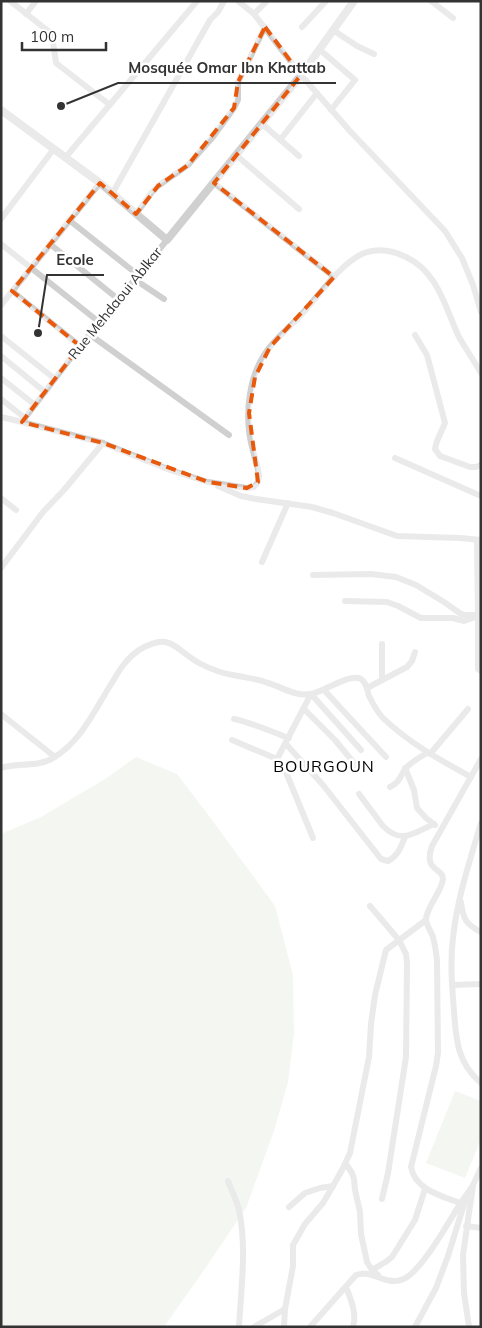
<svg xmlns="http://www.w3.org/2000/svg" width="482" height="1328" viewBox="0 0 482 1328" font-family="Mulish,sans-serif">
<style>
.green{fill:#e6ecdf}
.lines{fill:none;stroke-linecap:round;stroke-linejoin:round}
.minor{stroke:#d0d0d0;stroke-width:6}
.tertiary{stroke:#d0d0d0;stroke-width:8}
.marked{fill:none;stroke:#e8590c;stroke-width:4;stroke-dasharray:10 6;stroke-linejoin:round}
.labels{text-anchor:middle;dominant-baseline:central;stroke-width:5;stroke-linejoin:round;paint-order:stroke}
.street-label{font-size:14px;fill:#333;stroke:#fff}
.quarter-label{font-size:16px;letter-spacing:1px;fill:#000;stroke:#fff}
.leader{fill:none;stroke:#333;stroke-width:2}
.callout-dot{fill:#333;stroke:#fff;stroke-width:2}
.callout-label{font-size:15px;text-anchor:middle;font-weight:bold;fill:#333;stroke:#fff;stroke-width:5;stroke-linejoin:round;paint-order:stroke}
</style>
<rect width="100%" height="100%" fill="#fff"/>
<!-- green -->
<g class="green">
<polygon points="136,757 177,774 209,816 275,906 293,975 294,1033 288,1082 274,1131 246,1208 202,1273 164,1327 1,1327 1,835 3,833 41,817 105,779"/>
<polygon points="455,1091 481,1101 481,1139 465,1178 426,1163"/>
</g>
<g class="lines">
<!-- minor -->
<g class="minor">
<polyline points="10,1 52,34 56,63 110,105"/>
<polyline points="238,1 254,14 301,75 349,130 445,231 462,258 473,285 481,312"/>
<polyline points="431,1 453,18"/>
<polyline points="26,14 36,1"/>
<polyline points="254,14 267,1"/>
<polyline points="302,27 326,1"/>
<polyline points="333,30 357,46 374,54"/>
<polyline points="319,49 355,80 331,110"/>
<polyline points="261,123 299,156"/>
<polyline points="280,140 317,93"/>
<polyline points="236,155 299,209"/>
<polyline points="65,158 197,1"/>
<polyline points="214,183 334,277"/>
<polyline points="112,194 210,20 218,12 224,1"/>
<polyline points="136,214 152,192 158,186 188,165 213,137 234,108 238,100 238,82 265,27"/>
<polyline points="1,219 53,150"/>
<polyline points="69,220 138,275"/>
<polyline points="1,244 99,322"/>
<polyline points="50,244 118,299"/>
<polyline points="134,279 164,299"/>
<polyline points="12,291 80,346"/>
<polyline points="1,305 100,183"/>
<polyline points="89,334 229,435"/>
<polyline points="415,335 427,355 445,423 437,441 435,449 440,456 470,467 476,467 481,465"/>
<polyline points="1,336 55,379"/>
<polyline points="1,356 45,392"/>
<polyline points="1,378 35,405"/>
<polyline points="1,399 25,418"/>
<polyline points="1,417 22,422 80,346 167,240"/>
<path d="M22,422L103,443L170,470L208,482L247,488L254,487L258,482L259,476C258,467 255,459 253,451C248,433 247,412 250,394C252,381 257,366 264,355C273,340 289,328 300,316C318,297 339,265 362,254C376,248 392,250 406,257C438,272 445,307 459,337C466,349 474,361 481,373"/>
<polyline points="395,458 481,496"/>
<polyline points="218,486 241,496 256,499 312,507 333,513 397,536 460,538 481,540"/>
<polyline points="1,498 16,510"/>
<polyline points="477,540 478,612 478,669 481,671"/>
<polyline points="262,562 288,503"/>
<polyline points="1,568 43,512 64,490 103,443"/>
<polyline points="313,575 371,574 396,577 416,585 444,602 461,614 465,615 478,615"/>
<polyline points="345,601 387,602 398,606 421,618 453,618 464,621 475,617"/>
<polyline points="382,680 382,644"/>
<polyline points="367,688 407,667 412,661 415,652"/>
<polyline points="324,690 386,757"/>
<polyline points="304,709 335,740 359,769"/>
<polyline points="1,714 55,757"/>
<path d="M234,719C253,723 270,731 289,738"/>
<polyline points="232,740 277,759 283,765 313,838"/>
<path d="M286,744L323,785L381,859L388,861C398,856 401,847 405,837"/>
<polyline points="430,754 468,709"/>
<polyline points="277,759 311,694 361,750"/>
<path d="M1,768C18,762 37,768 53,758C82,741 95,709 113,681C120,669 127,658 139,650C171,631 174,649 199,663C212,670 224,674 238,676C248,678 258,679 268,683C282,687 296,697 311,694C324,692 349,673 361,679C367,683 367,690 369,696C373,704 377,712 383,718C409,743 440,760 471,777"/>
<polyline points="405,768 414,790 417,808 426,818 435,825"/>
<path d="M390,787C401,782 400,775 406,768C411,762 420,757 427,753"/>
<path d="M359,794L383,826C402,845 413,833 434,824"/>
<path d="M481,823C470,860 457,899 453,938C450,962 452,986 454,1011C456,1040 457,1062 481,1083"/>
<path d="M461,902C463,918 465,924 481,932"/>
<polyline points="370,906 399,940 406,954 407,963 406,1057 388,1173 382,1199"/>
<polyline points="452,985 481,984"/>
<polyline points="346,1164 352,1173 354,1179 355,1190 360,1212 361,1234 367,1262 372,1270 378,1275"/>
<path d="M228,1181C231,1190 237,1200 239,1210C247,1248 241,1289 239,1327"/>
<path d="M460,1203C442,1196 415,1190 411,1167L436,1066L438,1053L437,960C436,952 435,944 433,937C431,931 426,925 426,919C427,906 442,891 443,879C443,867 423,872 432,846L481,759"/>
<polyline points="289,1207 305,1193 320,1188 333,1186"/>
<polyline points="466,1226 481,1228"/>
<polyline points="372,1270 387,1261 392,1257 415,1220 425,1189"/>
<path d="M346,1287C351,1300 357,1313 353,1327"/>
<polyline points="254,1327 285,1309"/>
<polyline points="284,1327 285,1309 293,1266 293,1245 305,1224 323,1203 333,1186 342,1170 350,1153 369,1057 371,1024 375,995 386,950 426,920"/>
<path d="M310,1327L356,1275C373,1269 383,1285 401,1280C420,1275 449,1221 460,1204C464,1198 469,1192 473,1185"/>
<polyline points="415,1327 436,1288 448,1256 466,1198"/>
<polyline points="469,1327 464,1293 463,1255 473,1185 481,1168"/>
</g>
<!-- tertiary -->
<polyline class="tertiary" points="1,110 100,183 167,240 301,75 354,1"/>
</g>
<!-- marked area -->
<path d="M0 0H482V1328H0ZM265,27L301,75L214,183L334,277L270,347L255,377L249,413L258,482L247,488L208,482L103,443L22,422L80,346L12,291L100,183L136,214L158,186L188,165L234,108L238,82Z" fill="#fff" fill-opacity=".55" fill-rule="evenodd"/>
<path class="marked" d="M265,27L301,75L214,183L334,277L270,347L255,377L249,413L258,482L247,488L208,482L103,443L22,422L80,346L12,291L100,183L136,214L158,186L188,165L234,108L238,82Z"/>
<g class="labels">
<!-- street labels -->
<g class="street-label">
<text transform="translate(115 303) rotate(-51)">Rue Mehdaoui Ablkar</text>
</g>
<!-- quarter labels -->
<g class="quarter-label">
<text x="324" y="766">BOURGOUN</text>
</g>
</g>
<!-- callouts -->
<path class="leader" d="M61 106L118 83H336M38 333L47 275H104"/>
<g class="callout-dot">
<circle cx="61" cy="106" r="5"/>
<circle cx="38" cy="333" r="5"/>
</g>
<g class="callout-label">
<text x="227" y="73">Mosquée Omar Ibn Khattab</text>
<text x="75" y="265">Ecole</text>
</g>
<!-- border -->
<rect width="482" height="1328" fill="none" stroke="#333333" stroke-width="5"/>
<!-- scale -->
<path d="M22 42v8h84v-8" fill="none" stroke="#333333" stroke-width="2.5"/>
<text x="30" y="42" font-size="15" fill="#333333" stroke="#ffffff" stroke-width="4" paint-order="stroke">100 m</text>
</svg>
